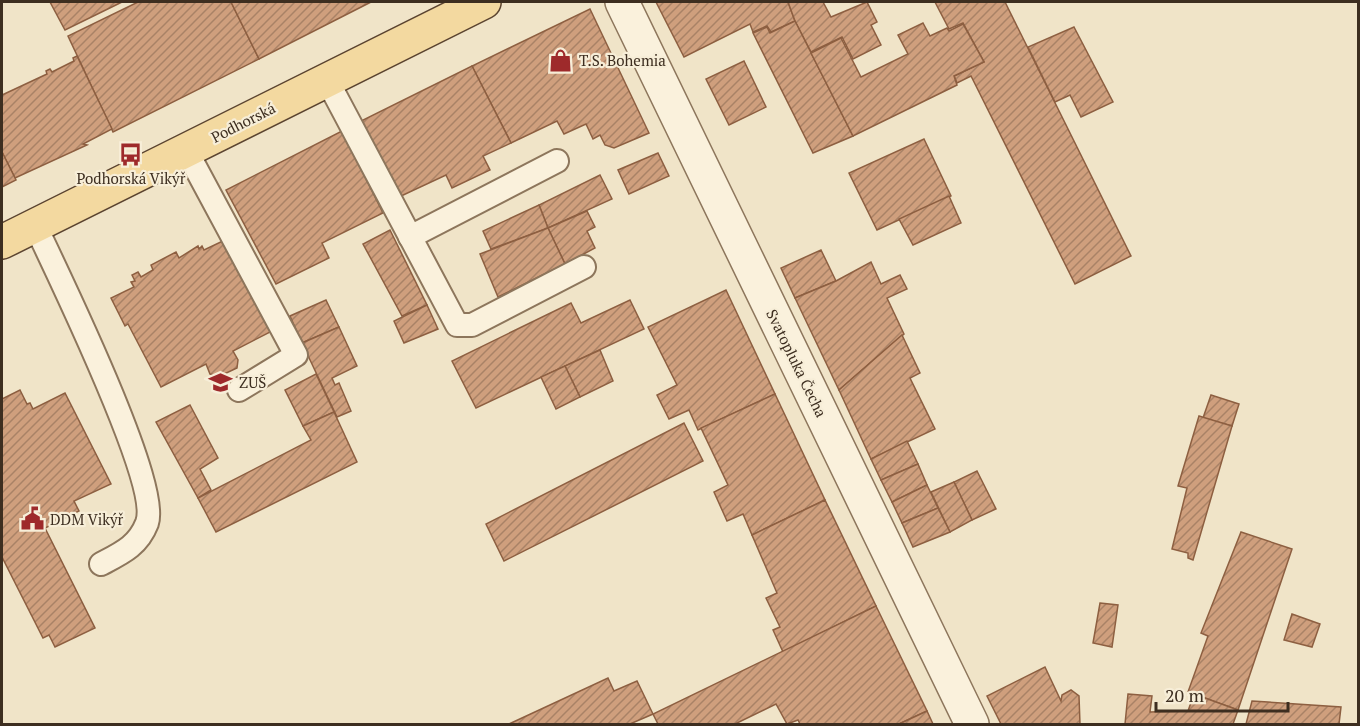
<svg xmlns="http://www.w3.org/2000/svg" width="1360" height="726" viewBox="0 0 1360 726" font-family="'PT Serif',serif">
<style>
.building{fill:url(#building-hatch);stroke:#8d5f41;stroke-width:1.5}
.lines{fill:none;stroke-linecap:round;stroke-linejoin:round}
.service-casing{stroke:#8d765c;stroke-width:26}
.minor-casing{stroke:#8d765c;stroke-width:36}
.primary-casing{stroke:#5b4430;stroke-width:36}
.service{stroke:#faf1dc;stroke-width:22}
.minor{stroke:#faf1dc;stroke-width:33}
.primary{stroke:#f3d9a0;stroke-width:33}
.labels{text-anchor:middle;dominant-baseline:central;stroke-width:4.5;stroke-linejoin:round;paint-order:stroke}
.poi-label{font-size:15px;fill:#3d2e20;stroke:#f7eed8;text-anchor:start}
.street-label{font-size:15px;fill:#3d2e20;stroke:#f7eed8}
</style>
<defs>
<pattern id="building-hatch" width="6" height="6" patternUnits="userSpaceOnUse" patternTransform="scale(1.5)"><rect width="6" height="6" fill="#cf9f7d"/><path d="M-1 1l2-2M0 6l6-6M5 7l2-2" fill="none" stroke="#a98266"/></pattern>
</defs>
<rect width="100%" height="100%" fill="#f0e4c8"/>
<!-- building -->
<g class="building">
<polygon points="50,2 122,2 65,30"/>
<polygon points="138,2 231,2 259,59 113,132 68,36"/>
<polygon points="231,2 371,2 259,59"/>
<polygon points="656,2 788,2 795,21 771,32 767,26 753,32 750,24 684,57"/>
<polygon points="788,2 823,2 831,17 867,2 877,22 871,25 881,45 853,59 842,37 811,52 795,21"/>
<polygon points="935,2 1005,2 1131,256 1075,284 971,76 957,83 955,78 954,76 984,62 963,23 949,29"/>
<polygon points="590,9 649,133 614,148 605,145 600,135 593,139 586,124 564,134 557,121 511,143 472,66"/>
<polygon points="795,21 853,136 813,153 753,33 767,27 770,33"/>
<polygon points="923,23 930,36 947,28 949,31 963,24 984,62 954,76 957,85 853,136 811,53 841,38 861,77 908,54 898,35"/>
<polygon points="1074,27 1113,102 1081,117 1070,95 1055,102 1028,47"/>
<polygon points="77,56 112,129 83,144 87,145 15,178 2,152 2,95 47,74 46,71 50,69 52,72 74,61 73,58"/>
<polygon points="744,61 766,107 729,125 706,79"/>
<polygon points="472,66 511,143 483,156 490,170 452,188 446,175 399,197 361,121"/>
<polygon points="342,131 383,213 322,243 329,258 276,284 226,190"/>
<polygon points="924,139 951,196 877,230 849,173"/>
<polygon points="2,152 16,180 2,187"/>
<polygon points="658,153 669,176 629,194 618,170"/>
<polygon points="600,175 612,199 548,228 539,205"/>
<polygon points="949,196 961,223 913,245 899,219"/>
<polygon points="539,205 548,228 491,249 483,231"/>
<polygon points="587,211 595,227 587,231 595,248 565,264 548,228"/>
<polygon points="548,228 565,264 498,297 480,254"/>
<polygon points="390,230 427,305 402,316 363,244"/>
<polygon points="227,239 276,329 233,351 238,360 237,368 220,376 210,374 206,364 161,387 128,324 125,326 111,298 134,287 131,282 135,281 132,275 138,272 141,277 153,270 151,265 176,252 179,258 198,246 199,249 202,246 204,250"/>
<polygon points="821,250 836,281 795,298 781,268"/>
<polygon points="871,262 881,284 900,275 907,289 887,298 904,334 839,390 795,298 836,281"/>
<polygon points="726,290 775,394 698,430 689,410 669,419 657,395 677,385 648,327"/>
<polygon points="326,300 339,327 302,343 290,316"/>
<polygon points="630,300 644,329 476,408 452,361 571,303 581,323"/>
<polygon points="427,305 438,329 404,343 394,321"/>
<polygon points="339,327 357,366 332,378 335,385 339,383 351,411 337,417 302,343"/>
<polygon points="902,335 920,373 910,378 935,429 871,459 839,390"/>
<polygon points="600,350 613,381 580,397 565,366"/>
<polygon points="565,366 580,397 556,409 541,377"/>
<polygon points="316,374 334,412 303,426 285,390"/>
<polygon points="20,390 27,404 30,403 33,409 65,393 111,484 74,501 79,511 45,528 95,628 55,647 49,635 43,638 2,557 2,399"/>
<polygon points="775,394 825,500 752,535 743,514 727,521 714,492 728,485 701,428"/>
<polygon points="1211,395 1239,404 1232,426 1203,418"/>
<polygon points="190,405 218,458 200,469 211,490 198,498 156,422"/>
<polygon points="334,412 357,462 216,532 198,498 311,440 303,426"/>
<polygon points="1199,416 1232,426 1193,560 1188,558 1188,553 1172,549 1187,488 1178,486"/>
<polygon points="684,423 703,461 504,561 486,524"/>
<polygon points="907,441 918,464 881,480 871,459"/>
<polygon points="918,464 927,485 892,502 881,480"/>
<polygon points="977,471 996,509 972,520 954,482"/>
<polygon points="954,482 972,520 950,532 931,492"/>
<polygon points="927,485 938,508 902,523 892,502"/>
<polygon points="825,500 876,606 783,652 773,630 780,627 766,598 777,593 752,535"/>
<polygon points="938,508 950,532 913,547 902,523"/>
<polygon points="1241,532 1292,549 1238,710 1188,692 1208,636 1201,633"/>
<polygon points="1100,603 1118,605 1112,647 1093,643"/>
<polygon points="876,606 927,711 899,724 800,724 798,720 787,724 776,704 735,724 658,724 653,714"/>
<polygon points="1292,614 1320,624 1312,647 1284,640"/>
<polygon points="1045,667 1061,701 1062,695 1071,690 1079,696 1080,724 1001,724 987,696"/>
<polygon points="608,678 614,691 637,681 653,714 630,724 509,724"/>
<polygon points="1128,694 1152,696 1150,712 1188,711 1194,694 1238,710 1233,724 1125,724"/>
<polygon points="1252,701 1341,707 1339,724 1246,724"/>
<polygon points="927,711 933,724 899,724"/>
</g>
<g class="lines">
<defs>
<g id="service">
<polyline points="327,80 457,325 472,325 584,267"/>
<polyline points="186,150 296,355 239,390"/>
<path d="M35,225C57,272 161,484 147,523C138,546 122,553 101,564"/>
<polyline points="410,237 557,161"/>
</g>
<polyline id="minor" points="622,2 972,724"/>
<polyline id="primary" points="2,242 484,2"/>
</defs>
<!-- service casing -->
<use href="#service" class="service-casing"/>
<!-- minor casing -->
<use href="#minor" class="minor-casing"/>
<!-- primary casing -->
<use href="#primary" class="primary-casing"/>
<!-- service -->
<use href="#service" class="service"/>
<!-- minor -->
<use href="#minor" class="minor"/>
<!-- primary -->
<use href="#primary" class="primary"/>
</g>
<!-- icons -->
<defs>
<symbol id="shop-bare" viewBox="-9 -9 18 18"><path d="M-5-2.5h2.3a2.7 3.5 0 0 1 5.4 0H5L5.5 6h-11ZM-1.5-2.5h3a1.5 2.3 0 0 0-3 0Z" fill="#9e2a2b" stroke="#f7eed8" stroke-width="2.5" paint-order="stroke"/></symbol>
<symbol id="bus-bare" viewBox="-9 -9 18 18"><path d="M-5-6H5V4H4V6H2V4H-2V6H-4V4H-5ZM-3.5-4V0h7V-4ZM-3.5 1.2v1.5H-2V1.2ZM2 1.2v1.5H3.5V1.2Z" fill="#9e2a2b" stroke="#f7eed8" stroke-width="2.5" paint-order="stroke"/></symbol>
<symbol id="school-bare" viewBox="-9 -9 18 18"><path d="M0-5L7-2L0 1L-7-2ZM-4 1L0 2.5L4 1V4Q0 6-4 4Z" fill="#9e2a2b" stroke="#f7eed8" stroke-width="2.5" paint-order="stroke"/></symbol>
<symbol id="civic-bare" viewBox="-9 -9 18 18"><path d="M-.6-6.5H3V-4.5H.6V-3L4-1V1h2V6H-6V1h2V-1L-.6-3ZM-1.2 2.5V6h2.4V2.5Z" fill="#9e2a2b" stroke="#f7eed8" stroke-width="2.5" paint-order="stroke"/></symbol>
</defs>
<g fill-rule="evenodd">
<use href="#shop-bare" x="544" y="44" width="33" height="33"/>
<use href="#bus-bare" x="114" y="138" width="33" height="33"/>
<use href="#school-bare" x="204" y="366" width="33" height="33"/>
<use href="#civic-bare" x="16" y="502" width="33" height="33"/>
</g>
<g class="labels">
<!-- poi labels -->
<g class="poi-label">
<text x="579" y="60">T.S. Bohemia</text>
<text x="131" y="178" text-anchor="middle">Podhorská Vikýř</text>
<text x="239" y="382">ZUŠ</text>
<text x="50" y="519">DDM Vikýř</text>
</g>
<!-- street labels -->
<g class="street-label">
<text transform="translate(243 122) rotate(-27)">Podhorská</text>
<text transform="translate(797 363) rotate(64)">Svatopluka Čecha</text>
</g>
</g>
<!-- border -->
<rect width="1360" height="726" fill="none" stroke="#3d2e20" stroke-width="6"/>
<!-- scale -->
<path d="M1156 702v9h132v-9" fill="none" stroke="#3d2e20" stroke-width="3"/>
<text x="1165" y="702" font-size="18" fill="#3d2e20" stroke="#f7eed8" stroke-width="4.5" paint-order="stroke">20 m</text>
</svg>
